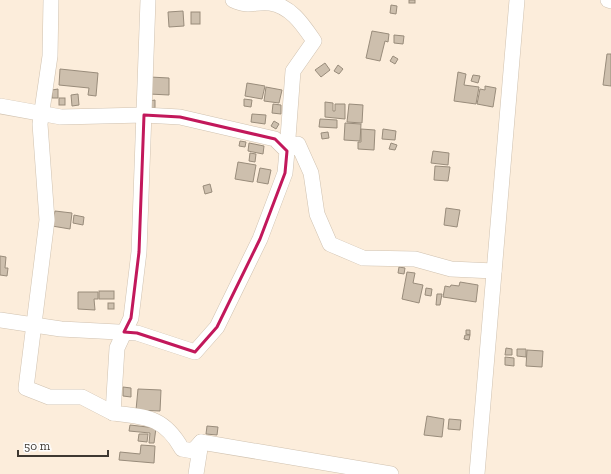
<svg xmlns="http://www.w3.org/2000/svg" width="611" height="474" viewBox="0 0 611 474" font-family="'Zilla Slab',serif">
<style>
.building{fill:#cdbfad;stroke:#998c7b}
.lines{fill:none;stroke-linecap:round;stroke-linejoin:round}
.minor-casing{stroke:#d0c2b0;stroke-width:16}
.minor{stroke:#fff;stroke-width:15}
.marked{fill:none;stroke:#c2185b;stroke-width:3;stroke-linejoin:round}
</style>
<rect width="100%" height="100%" fill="#fceddb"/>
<!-- building -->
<g class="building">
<rect x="409" y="0" width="6" height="3"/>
<polygon points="391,5 397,6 396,14 390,13"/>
<polygon points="183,11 184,26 169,27 168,12"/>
<rect x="191" y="12" width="9" height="12"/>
<polygon points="372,31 389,34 388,42 385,41 380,61 366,58"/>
<polygon points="394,35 404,36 403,44 394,43"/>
<polygon points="607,54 611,54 611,86 603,85"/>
<polygon points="393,56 398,59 395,64 390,61"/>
<polygon points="325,63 330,70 321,77 315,70"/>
<polygon points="338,65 343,69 339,74 334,71"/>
<polygon points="60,69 98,73 96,96 88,95 89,88 59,85"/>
<polygon points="458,72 466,74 464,85 479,87 476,104 454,101"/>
<polygon points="473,75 480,76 478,83 471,81"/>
<polygon points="150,77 169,78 169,95 149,94"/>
<polygon points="247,83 265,86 262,99 245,96"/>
<polygon points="485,86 496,88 493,107 477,104 480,89 485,90"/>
<polygon points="266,87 282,90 279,103 264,101"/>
<polygon points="58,89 58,98 52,98 52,90"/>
<polygon points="78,94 79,105 72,106 71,95"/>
<rect x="59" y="98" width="6" height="7"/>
<polygon points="244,99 252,100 251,107 244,106"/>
<polygon points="155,100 155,108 149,108 149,101"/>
<polygon points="325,102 333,103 333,111 335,111 335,104 345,104 345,119 325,117"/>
<polygon points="273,104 281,105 281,114 272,113"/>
<polygon points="349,104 363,105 362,123 347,122"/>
<polygon points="252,114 266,115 265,124 251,122"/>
<polygon points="320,119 337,120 337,128 319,127"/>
<polygon points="274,121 279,124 276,129 271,126"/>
<polygon points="345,123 361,124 360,141 344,140"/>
<polygon points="361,129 375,130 374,150 358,149 358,142 361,142"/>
<polygon points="383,129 396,131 395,140 382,139"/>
<polygon points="328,132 329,138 322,139 321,133"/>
<polygon points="240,141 246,142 245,147 239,146"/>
<polygon points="249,143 264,146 263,154 248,151"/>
<polygon points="391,143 397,145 395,150 389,149"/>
<polygon points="433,151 449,153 448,165 431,163"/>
<polygon points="250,153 256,154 255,162 249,161"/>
<polygon points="238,162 256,165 253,182 235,179"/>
<polygon points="435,166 450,167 448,181 434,180"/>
<polygon points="260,168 271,170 268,184 257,182"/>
<polygon points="210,184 212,192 205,194 203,186"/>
<polygon points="446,208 460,210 457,227 444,225"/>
<polygon points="55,211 72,213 70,229 52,226"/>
<polygon points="74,215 84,217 83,225 73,223"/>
<polygon points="0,256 6,257 5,268 8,268 7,276 0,275"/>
<polygon points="399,267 405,268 404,274 398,273"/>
<polygon points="407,272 415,273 413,283 423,285 419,303 402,299"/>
<polygon points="460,282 478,285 476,302 443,297 445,286 450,287 451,285 459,286"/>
<polygon points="426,288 432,289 431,296 425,295"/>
<rect x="99" y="291" width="15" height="8"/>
<polygon points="78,292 98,292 98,299 94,299 95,310 78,309"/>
<polygon points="437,294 442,294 440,305 436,305"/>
<rect x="108" y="303" width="6" height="6"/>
<polygon points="466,330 470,330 470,335 466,334"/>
<polygon points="465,335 470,335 469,340 464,339"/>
<polygon points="506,348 512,349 512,355 505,355"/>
<polygon points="517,349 526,349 526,357 517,356"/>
<polygon points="527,350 543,351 542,367 526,366"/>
<polygon points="505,357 514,358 514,366 505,365"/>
<polygon points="123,387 131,388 131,397 123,396"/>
<polygon points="138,389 161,390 160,411 136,410"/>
<polygon points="427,416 444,419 442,437 424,435"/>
<polygon points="449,419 461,420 460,430 448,429"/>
<polygon points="130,425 156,428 154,443 149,443 150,433 129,431"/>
<polygon points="207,426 218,427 217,435 206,434"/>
<polygon points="139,434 148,434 147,442 138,441"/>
<polygon points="141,445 155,446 154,463 119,460 120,452 140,454"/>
</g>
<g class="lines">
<defs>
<g id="minor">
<polyline points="51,0 50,56 40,124 47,220 26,388 49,397 82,397 113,413"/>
<path d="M148,0L139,252L131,318L117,348L113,413C147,417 164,417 182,449L193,451L201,442"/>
<path d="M233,0C250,8 254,1 270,3C291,6 303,25 314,41L293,71L287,151L298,144L311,173L317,214L330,244L363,258L415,259L451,269L494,271"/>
<polyline points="608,0 611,1"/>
<polyline points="0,106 61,117 144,115 180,117 275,139 287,151 285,173 260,239 217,327 195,352 137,333 61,329 0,320"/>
<polyline points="196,474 201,442 391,474"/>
<polyline points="477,474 517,0"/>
</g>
</defs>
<!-- minor casing -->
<use href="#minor" class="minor-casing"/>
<!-- minor -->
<use href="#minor" class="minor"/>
</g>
<!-- marked area -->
<path class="marked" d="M144,115L180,117L275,139L287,151L285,173L260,239L217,327L195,352L137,333L124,332L131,318L139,252Z"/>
<!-- scale -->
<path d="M18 450v6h90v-6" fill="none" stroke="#3e3831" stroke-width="2"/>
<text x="24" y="450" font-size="12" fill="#3e3831" stroke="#fdfdfd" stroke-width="3" paint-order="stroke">50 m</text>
</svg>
